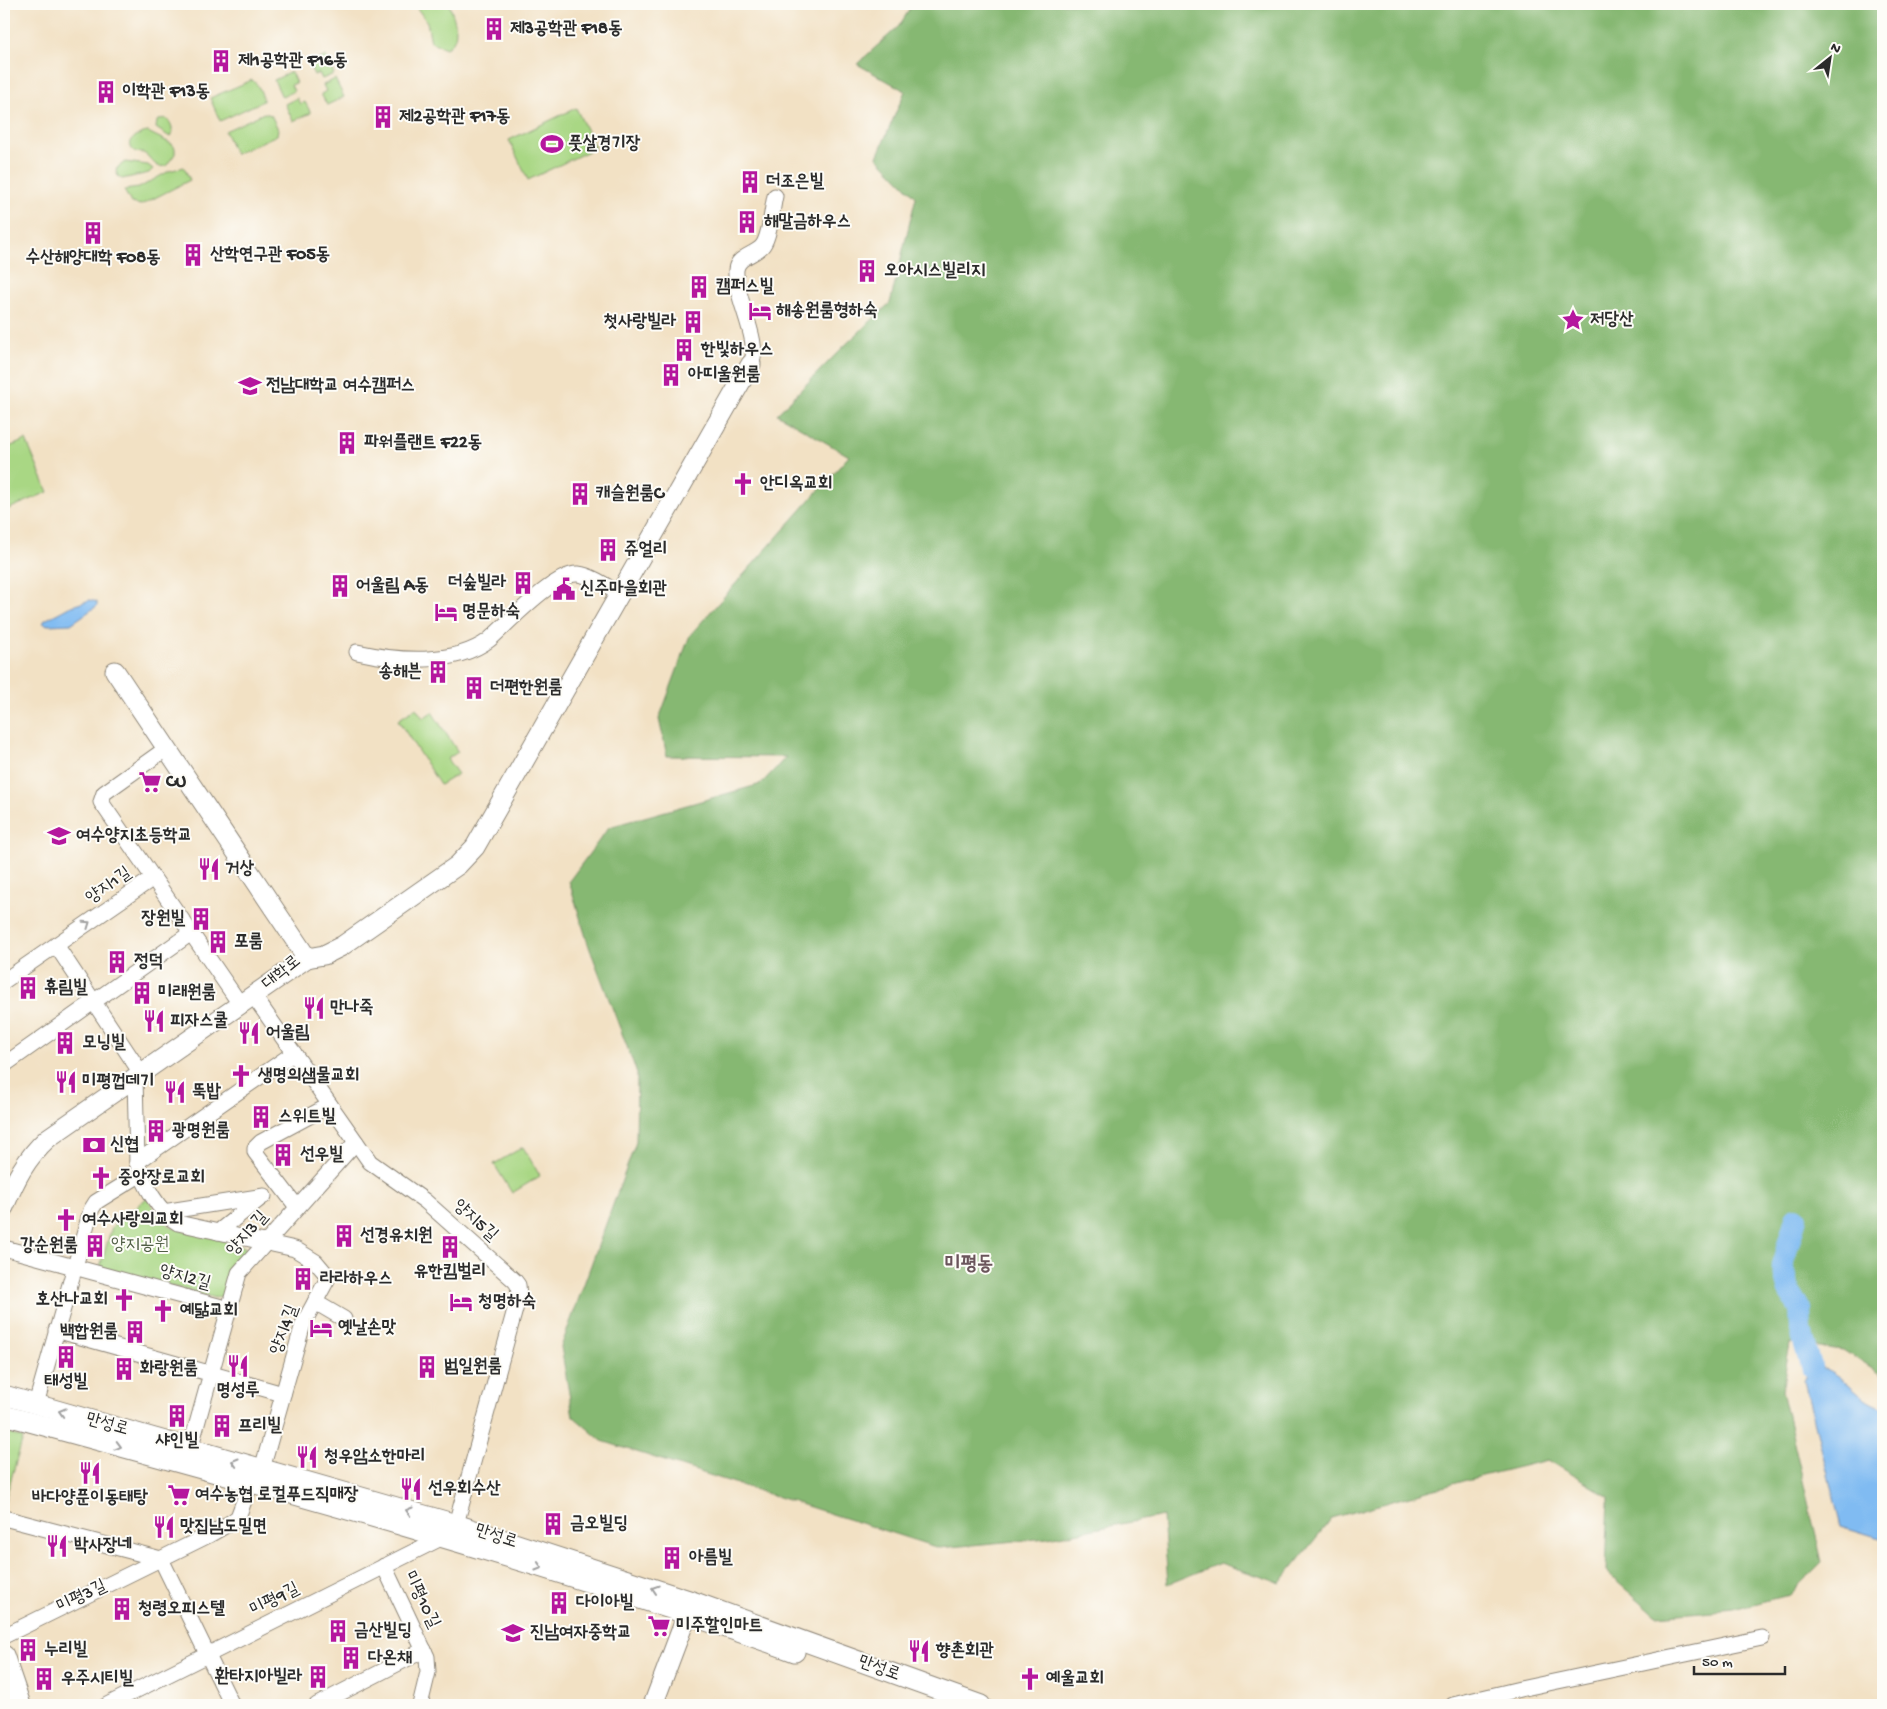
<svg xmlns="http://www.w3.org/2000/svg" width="1887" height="1709" viewBox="0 0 1887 1709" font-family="'Gochi Hand','Poor Story',sans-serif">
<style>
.green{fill:#a9d784;stroke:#6a8158}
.forest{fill:#86b872;stroke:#58724e}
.water{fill:#80bbf2;stroke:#56738e}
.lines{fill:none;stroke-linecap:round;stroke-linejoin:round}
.river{stroke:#80bbf2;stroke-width:22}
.minor-casing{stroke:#8e8678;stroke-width:17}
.tertiary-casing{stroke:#8e8678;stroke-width:21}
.minor{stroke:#fff;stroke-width:15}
.tertiary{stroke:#fff;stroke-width:19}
.oneway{stroke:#a0a0a0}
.labels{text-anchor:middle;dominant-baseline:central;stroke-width:4;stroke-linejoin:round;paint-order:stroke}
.poi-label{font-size:18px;font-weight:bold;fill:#2b2b2b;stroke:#fdfcf7;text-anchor:start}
.street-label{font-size:18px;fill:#2b2b2b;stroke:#fdfcf7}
.park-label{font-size:18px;fill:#515f46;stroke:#fdfcf7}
.quarter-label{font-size:20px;font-weight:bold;fill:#6b555c;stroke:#fdfcf7}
</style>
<rect width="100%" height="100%" fill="#fdfcf7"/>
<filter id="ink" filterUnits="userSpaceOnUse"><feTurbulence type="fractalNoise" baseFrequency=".02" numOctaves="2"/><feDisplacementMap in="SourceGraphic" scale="10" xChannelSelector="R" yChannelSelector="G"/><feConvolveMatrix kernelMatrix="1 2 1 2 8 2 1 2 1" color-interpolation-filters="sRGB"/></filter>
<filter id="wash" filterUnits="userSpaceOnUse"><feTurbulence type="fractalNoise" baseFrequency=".0096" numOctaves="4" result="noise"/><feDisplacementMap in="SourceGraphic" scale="20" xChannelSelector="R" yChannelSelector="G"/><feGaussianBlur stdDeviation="1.12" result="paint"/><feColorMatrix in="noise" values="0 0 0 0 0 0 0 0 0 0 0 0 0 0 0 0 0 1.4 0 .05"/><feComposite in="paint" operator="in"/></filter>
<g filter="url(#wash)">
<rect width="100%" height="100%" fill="#f2e1c4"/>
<!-- green -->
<g class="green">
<path d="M414,4H449C454,18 463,39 446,48L431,42L427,22Z"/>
<polygon points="326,56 334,74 322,79 319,73 314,75 309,64"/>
<polygon points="291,72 296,83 291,85 294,91 282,97 274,80"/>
<polygon points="335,79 344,97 327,105 321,94 326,91 323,85"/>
<path d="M252,80C258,83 263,95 263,101L220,121L210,98Z"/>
<polygon points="297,98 300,104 305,102 311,113 293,121 285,104"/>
<polygon points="576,108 595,148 528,180 509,140"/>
<polygon points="264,113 271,115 278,129 277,135 235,154 225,131"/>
<path d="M164,118C171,121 173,127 172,135L170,137L156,128L157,121Z"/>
<path d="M148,132L172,144L175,148V154L166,166C163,166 161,167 158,166C152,163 149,155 143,153C139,152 135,153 132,149C126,139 140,133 148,132Z"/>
<polygon points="125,162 148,165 153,169 149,173 122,179 118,176 116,171 117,168"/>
<polygon points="184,167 190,180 141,205 131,203 124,190 139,188 169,171"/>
<polygon points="26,440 48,492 4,511 4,449"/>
<polygon points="416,708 423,718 432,712 458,752 447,759 458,774 440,785 398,720"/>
<polygon points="523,1147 540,1176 512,1193 494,1164"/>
<path d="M148,1197C155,1211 160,1221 174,1228L238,1243L250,1251L236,1264L224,1295L215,1298L100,1267L112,1227Z"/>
<polygon points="4,1432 23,1438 4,1503"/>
</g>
<!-- forest -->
<polygon class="forest" points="913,4 1883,4 1883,1376 1843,1350 1790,1343 1782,1391 1822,1562 1789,1595 1734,1609 1657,1616 1606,1571 1609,1497 1547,1460 1470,1479 1332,1518 1280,1583 1220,1563 1168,1584 1163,1516 1048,1538 939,1548 602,1441 573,1416 561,1347 636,1142 637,1073 588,944 569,881 609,827 761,784 786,757 667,756 659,719 690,635 849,456 777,414 840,350 890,303 916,197 877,157 905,91 857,64 899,26"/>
<!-- water -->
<g class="water">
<polygon points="90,600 97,602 97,606 71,624 48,625 43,623 45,620 69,607"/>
<path d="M1811,1366C1834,1366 1850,1389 1868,1401C1873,1404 1878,1406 1883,1408V1539L1841,1526L1804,1381Z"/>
</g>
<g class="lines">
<!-- river -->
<polyline class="river" points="1796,1218 1782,1265 1789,1292 1800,1308 1801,1331 1811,1366"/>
</g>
</g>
<g filter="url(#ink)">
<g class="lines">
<defs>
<g id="minor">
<path d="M751,364C762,342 734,297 736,270C737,256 756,255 763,245C770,235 772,209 775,196"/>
<path d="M357,652C397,661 454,666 489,640C507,624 556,572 578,574C593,576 607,587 620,594"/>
<polyline points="167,748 104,793 101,802 240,1004"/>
<polyline points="56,945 141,1073"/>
<polyline points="4,981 153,878"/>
<polyline points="4,1065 191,933"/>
<polyline points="137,1162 294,1053"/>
<polyline points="297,1207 255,1152 255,1148 261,1142 330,1105"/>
<polyline points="163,1212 264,1196"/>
<polyline points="218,1232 262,1197"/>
<polyline points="4,1248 229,1309"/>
<polyline points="315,1302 344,1319"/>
<polyline points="56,1330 283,1394"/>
<polyline points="36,1404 91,1210 96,1202 141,1174"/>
<polyline points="190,1449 239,1273 356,1142"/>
<polyline points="4,1518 161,1559"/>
<polyline points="161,1559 232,1705"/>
<polyline points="384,1566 427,1657 428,1672 420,1705"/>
<path d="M4,1636L209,1535L230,1523L238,1517L251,1482L262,1469L303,1324L327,1280V1275L316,1262L295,1249L178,1223C159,1213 143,1183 137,1162L135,1077"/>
<polyline points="107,1705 443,1537 456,1524 519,1295 518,1285 515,1281 425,1201 370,1162 253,995"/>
<polyline points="317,1705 424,1650"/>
<polyline points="1453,1705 1520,1689 1762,1638"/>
</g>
<g id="tertiary">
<polyline points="115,671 307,958"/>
<polyline points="307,958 324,955 342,946 458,865 475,847 751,364"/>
<path d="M4,1207C15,1180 26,1158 48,1138L307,958"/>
<polyline points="4,1395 456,1524 692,1601 981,1705"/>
<path d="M4,1415C270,1487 535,1559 795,1652"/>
<polyline points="4,1655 21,1705"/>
<polyline points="653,1705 691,1604"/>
</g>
</defs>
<!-- minor casing -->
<use href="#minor" class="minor-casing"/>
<!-- tertiary casing -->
<use href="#tertiary" class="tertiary-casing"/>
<!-- minor -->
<use href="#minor" class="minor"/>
<!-- tertiary -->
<use href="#tertiary" class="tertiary"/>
</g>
<!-- one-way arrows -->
<defs><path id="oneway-chevron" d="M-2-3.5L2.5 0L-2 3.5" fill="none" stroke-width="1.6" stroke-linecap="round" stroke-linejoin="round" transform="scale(1.25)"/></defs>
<g class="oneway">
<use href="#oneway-chevron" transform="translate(87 924) rotate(-35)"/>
<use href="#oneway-chevron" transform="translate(62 1412) rotate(-164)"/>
<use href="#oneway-chevron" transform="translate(118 1446) rotate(15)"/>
<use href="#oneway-chevron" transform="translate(235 1462) rotate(-164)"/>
<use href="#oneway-chevron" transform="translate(409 1511) rotate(-164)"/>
<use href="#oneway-chevron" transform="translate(539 1567) rotate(17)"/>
<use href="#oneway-chevron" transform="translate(655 1589) rotate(-162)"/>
</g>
</g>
<!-- icons -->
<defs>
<symbol id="building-bare" viewBox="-9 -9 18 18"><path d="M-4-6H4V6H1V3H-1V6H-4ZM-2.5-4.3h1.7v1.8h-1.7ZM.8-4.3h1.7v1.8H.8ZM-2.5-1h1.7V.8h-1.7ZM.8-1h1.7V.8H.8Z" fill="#b5179e" stroke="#fdfcf7" stroke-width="2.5" paint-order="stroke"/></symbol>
<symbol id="stadium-bare" viewBox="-9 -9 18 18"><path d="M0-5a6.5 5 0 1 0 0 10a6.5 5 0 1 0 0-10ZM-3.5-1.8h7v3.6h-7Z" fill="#b5179e" stroke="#fdfcf7" stroke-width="2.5" paint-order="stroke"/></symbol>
<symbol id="hotel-bare" viewBox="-9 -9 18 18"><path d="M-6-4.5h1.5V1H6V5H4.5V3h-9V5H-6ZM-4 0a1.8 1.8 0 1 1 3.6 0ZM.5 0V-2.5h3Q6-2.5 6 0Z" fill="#b5179e" stroke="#fdfcf7" stroke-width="2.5" paint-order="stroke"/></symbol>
<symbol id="sight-bare" viewBox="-9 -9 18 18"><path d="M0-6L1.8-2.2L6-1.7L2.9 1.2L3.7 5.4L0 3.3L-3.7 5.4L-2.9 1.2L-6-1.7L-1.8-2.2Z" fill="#b5179e" stroke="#fdfcf7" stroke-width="2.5" paint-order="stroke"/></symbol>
<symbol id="university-bare" viewBox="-9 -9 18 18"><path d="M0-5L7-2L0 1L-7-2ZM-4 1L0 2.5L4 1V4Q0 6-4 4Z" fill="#b5179e" stroke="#fdfcf7" stroke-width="2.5" paint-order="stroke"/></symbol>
<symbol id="church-bare" viewBox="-9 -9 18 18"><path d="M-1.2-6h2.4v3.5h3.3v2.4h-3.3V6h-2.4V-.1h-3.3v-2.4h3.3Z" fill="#b5179e" stroke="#fdfcf7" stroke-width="2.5" paint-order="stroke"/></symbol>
<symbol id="civic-bare" viewBox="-9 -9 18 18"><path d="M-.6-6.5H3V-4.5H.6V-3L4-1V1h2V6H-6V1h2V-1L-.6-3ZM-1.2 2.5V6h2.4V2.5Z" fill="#b5179e" stroke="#fdfcf7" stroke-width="2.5" paint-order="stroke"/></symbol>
<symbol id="supermarket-bare" viewBox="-9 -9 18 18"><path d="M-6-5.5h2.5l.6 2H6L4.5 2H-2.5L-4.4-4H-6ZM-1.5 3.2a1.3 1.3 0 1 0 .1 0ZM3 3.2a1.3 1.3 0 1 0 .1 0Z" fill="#b5179e" stroke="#fdfcf7" stroke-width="2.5" paint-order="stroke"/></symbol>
<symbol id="school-bare" viewBox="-9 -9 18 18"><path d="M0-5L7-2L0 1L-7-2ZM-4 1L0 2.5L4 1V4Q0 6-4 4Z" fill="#b5179e" stroke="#fdfcf7" stroke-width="2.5" paint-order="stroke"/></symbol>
<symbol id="restaurant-bare" viewBox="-9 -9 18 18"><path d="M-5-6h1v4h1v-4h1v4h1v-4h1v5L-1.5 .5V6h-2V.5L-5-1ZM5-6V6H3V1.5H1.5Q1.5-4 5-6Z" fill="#b5179e" stroke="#fdfcf7" stroke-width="2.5" paint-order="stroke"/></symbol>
<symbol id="bank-bare" viewBox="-9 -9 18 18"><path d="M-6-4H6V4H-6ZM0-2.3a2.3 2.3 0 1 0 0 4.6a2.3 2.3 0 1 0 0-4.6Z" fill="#b5179e" stroke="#fdfcf7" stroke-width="2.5" paint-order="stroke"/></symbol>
</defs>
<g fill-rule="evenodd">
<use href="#building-bare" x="478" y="13" width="32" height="32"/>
<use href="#building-bare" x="205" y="45" width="32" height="32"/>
<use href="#building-bare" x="90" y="76" width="32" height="32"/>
<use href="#building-bare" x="367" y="101" width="32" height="32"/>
<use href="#stadium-bare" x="536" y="128" width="32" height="32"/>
<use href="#building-bare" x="734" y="166" width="32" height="32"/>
<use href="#building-bare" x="731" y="206" width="32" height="32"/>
<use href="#building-bare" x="77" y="217" width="32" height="32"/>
<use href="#building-bare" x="177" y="239" width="32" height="32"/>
<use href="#building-bare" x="851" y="255" width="32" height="32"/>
<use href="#building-bare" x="683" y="271" width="32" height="32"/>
<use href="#hotel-bare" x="744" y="295" width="32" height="32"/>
<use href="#sight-bare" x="1557" y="304" width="32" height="32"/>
<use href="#building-bare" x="677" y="306" width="32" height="32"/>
<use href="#building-bare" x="668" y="334" width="32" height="32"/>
<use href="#building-bare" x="655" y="359" width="32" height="32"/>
<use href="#university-bare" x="234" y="370" width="32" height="32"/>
<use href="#building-bare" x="331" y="427" width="32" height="32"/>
<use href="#church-bare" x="727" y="468" width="32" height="32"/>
<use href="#building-bare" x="564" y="478" width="32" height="32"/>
<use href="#building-bare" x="592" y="534" width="32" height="32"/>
<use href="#building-bare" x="507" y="567" width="32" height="32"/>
<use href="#building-bare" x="324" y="570" width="32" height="32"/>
<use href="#civic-bare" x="548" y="573" width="32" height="32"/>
<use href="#hotel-bare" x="430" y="596" width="32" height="32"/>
<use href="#building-bare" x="422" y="656" width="32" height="32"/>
<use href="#building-bare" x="458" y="672" width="32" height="32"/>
<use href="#supermarket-bare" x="134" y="766" width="32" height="32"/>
<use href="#school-bare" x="43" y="820" width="32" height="32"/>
<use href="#restaurant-bare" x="193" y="853" width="32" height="32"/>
<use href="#building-bare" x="185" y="903" width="32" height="32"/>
<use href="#building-bare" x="202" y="926" width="32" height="32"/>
<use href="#building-bare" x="101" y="946" width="32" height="32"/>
<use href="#building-bare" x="12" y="972" width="32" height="32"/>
<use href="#building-bare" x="126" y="977" width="32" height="32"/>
<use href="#restaurant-bare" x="298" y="992" width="32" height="32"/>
<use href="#restaurant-bare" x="138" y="1005" width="32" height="32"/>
<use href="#restaurant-bare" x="233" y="1017" width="32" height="32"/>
<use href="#building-bare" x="49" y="1027" width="32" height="32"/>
<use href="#church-bare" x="225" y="1060" width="32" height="32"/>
<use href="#restaurant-bare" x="50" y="1066" width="32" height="32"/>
<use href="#restaurant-bare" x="159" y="1076" width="32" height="32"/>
<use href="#building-bare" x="245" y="1101" width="32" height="32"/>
<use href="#building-bare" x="140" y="1115" width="32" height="32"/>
<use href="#bank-bare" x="78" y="1129" width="32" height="32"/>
<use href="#building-bare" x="267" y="1139" width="32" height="32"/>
<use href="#church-bare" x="85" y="1162" width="32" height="32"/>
<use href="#church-bare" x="50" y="1204" width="32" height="32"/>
<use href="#building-bare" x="328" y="1220" width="32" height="32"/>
<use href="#building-bare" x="79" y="1230" width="32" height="32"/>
<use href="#building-bare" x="434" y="1231" width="32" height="32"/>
<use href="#building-bare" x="287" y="1263" width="32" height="32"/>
<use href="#church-bare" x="108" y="1284" width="32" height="32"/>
<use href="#hotel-bare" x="445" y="1286" width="32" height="32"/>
<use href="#church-bare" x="147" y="1295" width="32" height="32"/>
<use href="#hotel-bare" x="305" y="1312" width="32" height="32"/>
<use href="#building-bare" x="119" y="1316" width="32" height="32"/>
<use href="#building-bare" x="50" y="1341" width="32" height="32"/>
<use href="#restaurant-bare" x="222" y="1350" width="32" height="32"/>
<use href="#building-bare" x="411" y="1351" width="32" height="32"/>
<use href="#building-bare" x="108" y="1353" width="32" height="32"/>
<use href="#building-bare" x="161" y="1400" width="32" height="32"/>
<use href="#building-bare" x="206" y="1410" width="32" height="32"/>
<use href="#restaurant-bare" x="291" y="1441" width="32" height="32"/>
<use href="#restaurant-bare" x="74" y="1457" width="32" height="32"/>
<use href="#restaurant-bare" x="395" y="1473" width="32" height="32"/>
<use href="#supermarket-bare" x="163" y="1479" width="32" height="32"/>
<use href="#building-bare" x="537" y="1508" width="32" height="32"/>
<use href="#restaurant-bare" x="148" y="1511" width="32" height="32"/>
<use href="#restaurant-bare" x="41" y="1530" width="32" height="32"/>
<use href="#building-bare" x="656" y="1542" width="32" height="32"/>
<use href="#building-bare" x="543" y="1587" width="32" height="32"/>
<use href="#building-bare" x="106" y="1593" width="32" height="32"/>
<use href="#supermarket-bare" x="643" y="1610" width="32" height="32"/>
<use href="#building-bare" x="322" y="1615" width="32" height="32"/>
<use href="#school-bare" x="497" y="1617" width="32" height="32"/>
<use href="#building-bare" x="12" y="1634" width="32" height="32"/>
<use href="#restaurant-bare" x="903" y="1635" width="32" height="32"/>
<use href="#building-bare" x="335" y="1642" width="32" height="32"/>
<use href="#building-bare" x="302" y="1661" width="32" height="32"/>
<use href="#building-bare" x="28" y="1663" width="32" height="32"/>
<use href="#church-bare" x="1014" y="1663" width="32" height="32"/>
</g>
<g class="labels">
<!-- poi labels -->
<g class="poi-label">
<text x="510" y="29">제3공학관 F18동</text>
<text x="238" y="61">제1공학관 F16동</text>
<text x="122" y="92">이학관 F13동</text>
<text x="399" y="117">제2공학관 F17동</text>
<text x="568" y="144">풋살경기장</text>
<text x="766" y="182">더조은빌</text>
<text x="764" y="222">해말금하우스</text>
<text x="210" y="255">산학연구관 F05동</text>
<text x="93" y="258" text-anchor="middle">수산해양대학 F08동</text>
<text x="884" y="271">오아시스빌리지</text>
<text x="716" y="287">캠퍼스빌</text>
<text x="776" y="311">해송원룸형하숙</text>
<text x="1590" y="320">저당산</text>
<text x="676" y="322" text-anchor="end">첫사랑빌라</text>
<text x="701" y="350">한빛하우스</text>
<text x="688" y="375">아띠울원룸</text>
<text x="266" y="386">전남대학교 여수캠퍼스</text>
<text x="364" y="443">파워플랜트 F22동</text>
<text x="760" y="484">안디옥교회</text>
<text x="596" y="494">캐슬원룸C</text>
<text x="624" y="550">쥬얼리</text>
<text x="506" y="583" text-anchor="end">더숲빌라</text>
<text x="356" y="586">어울림 A동</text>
<text x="580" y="589">신주마을회관</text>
<text x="462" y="612">명문하숙</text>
<text x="422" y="672" text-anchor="end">송해븐</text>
<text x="490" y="688">더편한원룸</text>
<text x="166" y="782">CU</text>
<text x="76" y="836">여수양지초등학교</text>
<text x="225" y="869">거상</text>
<text x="185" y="919" text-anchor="end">장원빌</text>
<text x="234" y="942">포룸</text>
<text x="134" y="962">정덕</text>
<text x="44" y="988">휴림빌</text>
<text x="158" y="993">미래원룸</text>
<text x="330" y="1008">만나죽</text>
<text x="170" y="1021">피자스쿨</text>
<text x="266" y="1033">어울림</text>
<text x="82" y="1043">모닝빌</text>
<text x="258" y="1076">생명의샘물교회</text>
<text x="82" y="1082">미평껍데기</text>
<text x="192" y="1092">뚝밥</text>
<text x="278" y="1117">스위트빌</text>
<text x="172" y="1131">광명원룸</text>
<text x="110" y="1145">신협</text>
<text x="300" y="1155">선우빌</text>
<text x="118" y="1178">중앙장로교회</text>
<text x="82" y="1220">여수사랑의교회</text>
<text x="360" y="1236">선경유치원</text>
<text x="78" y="1246" text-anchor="end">강순원룸</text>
<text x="450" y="1272" text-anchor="middle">유한킴벌리</text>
<text x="320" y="1279">라라하우스</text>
<text x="108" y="1300" text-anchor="end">호산나교회</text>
<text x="478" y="1302">청명하숙</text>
<text x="180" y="1311">예닮교회</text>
<text x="338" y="1328">옛날손맛</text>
<text x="118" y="1332" text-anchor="end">백합원룸</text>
<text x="444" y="1367">범일원룸</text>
<text x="140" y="1369">화랑원룸</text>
<text x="66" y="1382" text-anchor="middle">태성빌</text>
<text x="238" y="1391" text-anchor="middle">명성루</text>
<text x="238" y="1426">프리빌</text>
<text x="177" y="1441" text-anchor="middle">샤인빌</text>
<text x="324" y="1457">청우암소한마리</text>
<text x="428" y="1489">선우회수산</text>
<text x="195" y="1495">여수농협 로컬푸드직매장</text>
<text x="90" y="1498" text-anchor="middle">바다양푼이동태탕</text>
<text x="570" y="1524">금오빌딩</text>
<text x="180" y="1527">맛집남도밀면</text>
<text x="74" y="1546">박사장네</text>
<text x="689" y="1558">아름빌</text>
<text x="576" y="1603">다이아빌</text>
<text x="138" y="1609">청령오피스텔</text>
<text x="676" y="1626">미주할인마트</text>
<text x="354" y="1631">금산빌딩</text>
<text x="530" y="1633">진남여자중학교</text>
<text x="44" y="1650">누리빌</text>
<text x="936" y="1651">향촌회관</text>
<text x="368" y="1658">다온채</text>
<text x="302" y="1677" text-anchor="end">환타지아빌라</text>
<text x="61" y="1679">우주시티빌</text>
<text x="1046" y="1679">예울교회</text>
</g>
<!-- street labels -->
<g class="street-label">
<text transform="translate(109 886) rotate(-35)">양지1길</text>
<text transform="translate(282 973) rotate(-39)">대학로</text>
<text transform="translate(475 1221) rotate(42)">양지5길</text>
<text transform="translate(248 1234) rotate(-49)">양지3길</text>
<text transform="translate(185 1278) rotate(15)">양지2길</text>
<text transform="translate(285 1330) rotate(-70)">양지4길</text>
<text transform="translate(107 1425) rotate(16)">만성로</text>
<text transform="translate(496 1537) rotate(18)">만성로</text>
<text transform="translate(82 1597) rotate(-26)">미평3길</text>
<text transform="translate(275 1600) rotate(-27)">미평9길</text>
<text transform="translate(421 1600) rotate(64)">미평10길</text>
<text transform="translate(879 1669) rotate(20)">만성로</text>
</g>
<!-- park labels -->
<g class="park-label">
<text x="140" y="1245">양지공원</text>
</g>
<!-- quarter labels -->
<g class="quarter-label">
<text x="969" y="1265">미평동</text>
</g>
</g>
<!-- margin -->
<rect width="1887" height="1709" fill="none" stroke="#fdfcf7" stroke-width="20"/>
<!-- north arrow -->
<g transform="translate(1830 58) rotate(30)" stroke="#fdfcf7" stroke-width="4" paint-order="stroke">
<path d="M0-4L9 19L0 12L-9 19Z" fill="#2b2b2b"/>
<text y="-8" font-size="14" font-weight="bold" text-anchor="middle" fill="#2b2b2b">N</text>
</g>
<!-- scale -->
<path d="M1694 1666v8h91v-8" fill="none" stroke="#2b2b2b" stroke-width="2.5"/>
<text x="1702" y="1666" font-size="15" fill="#2b2b2b" stroke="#fdfcf7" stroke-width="4" paint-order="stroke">50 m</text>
</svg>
